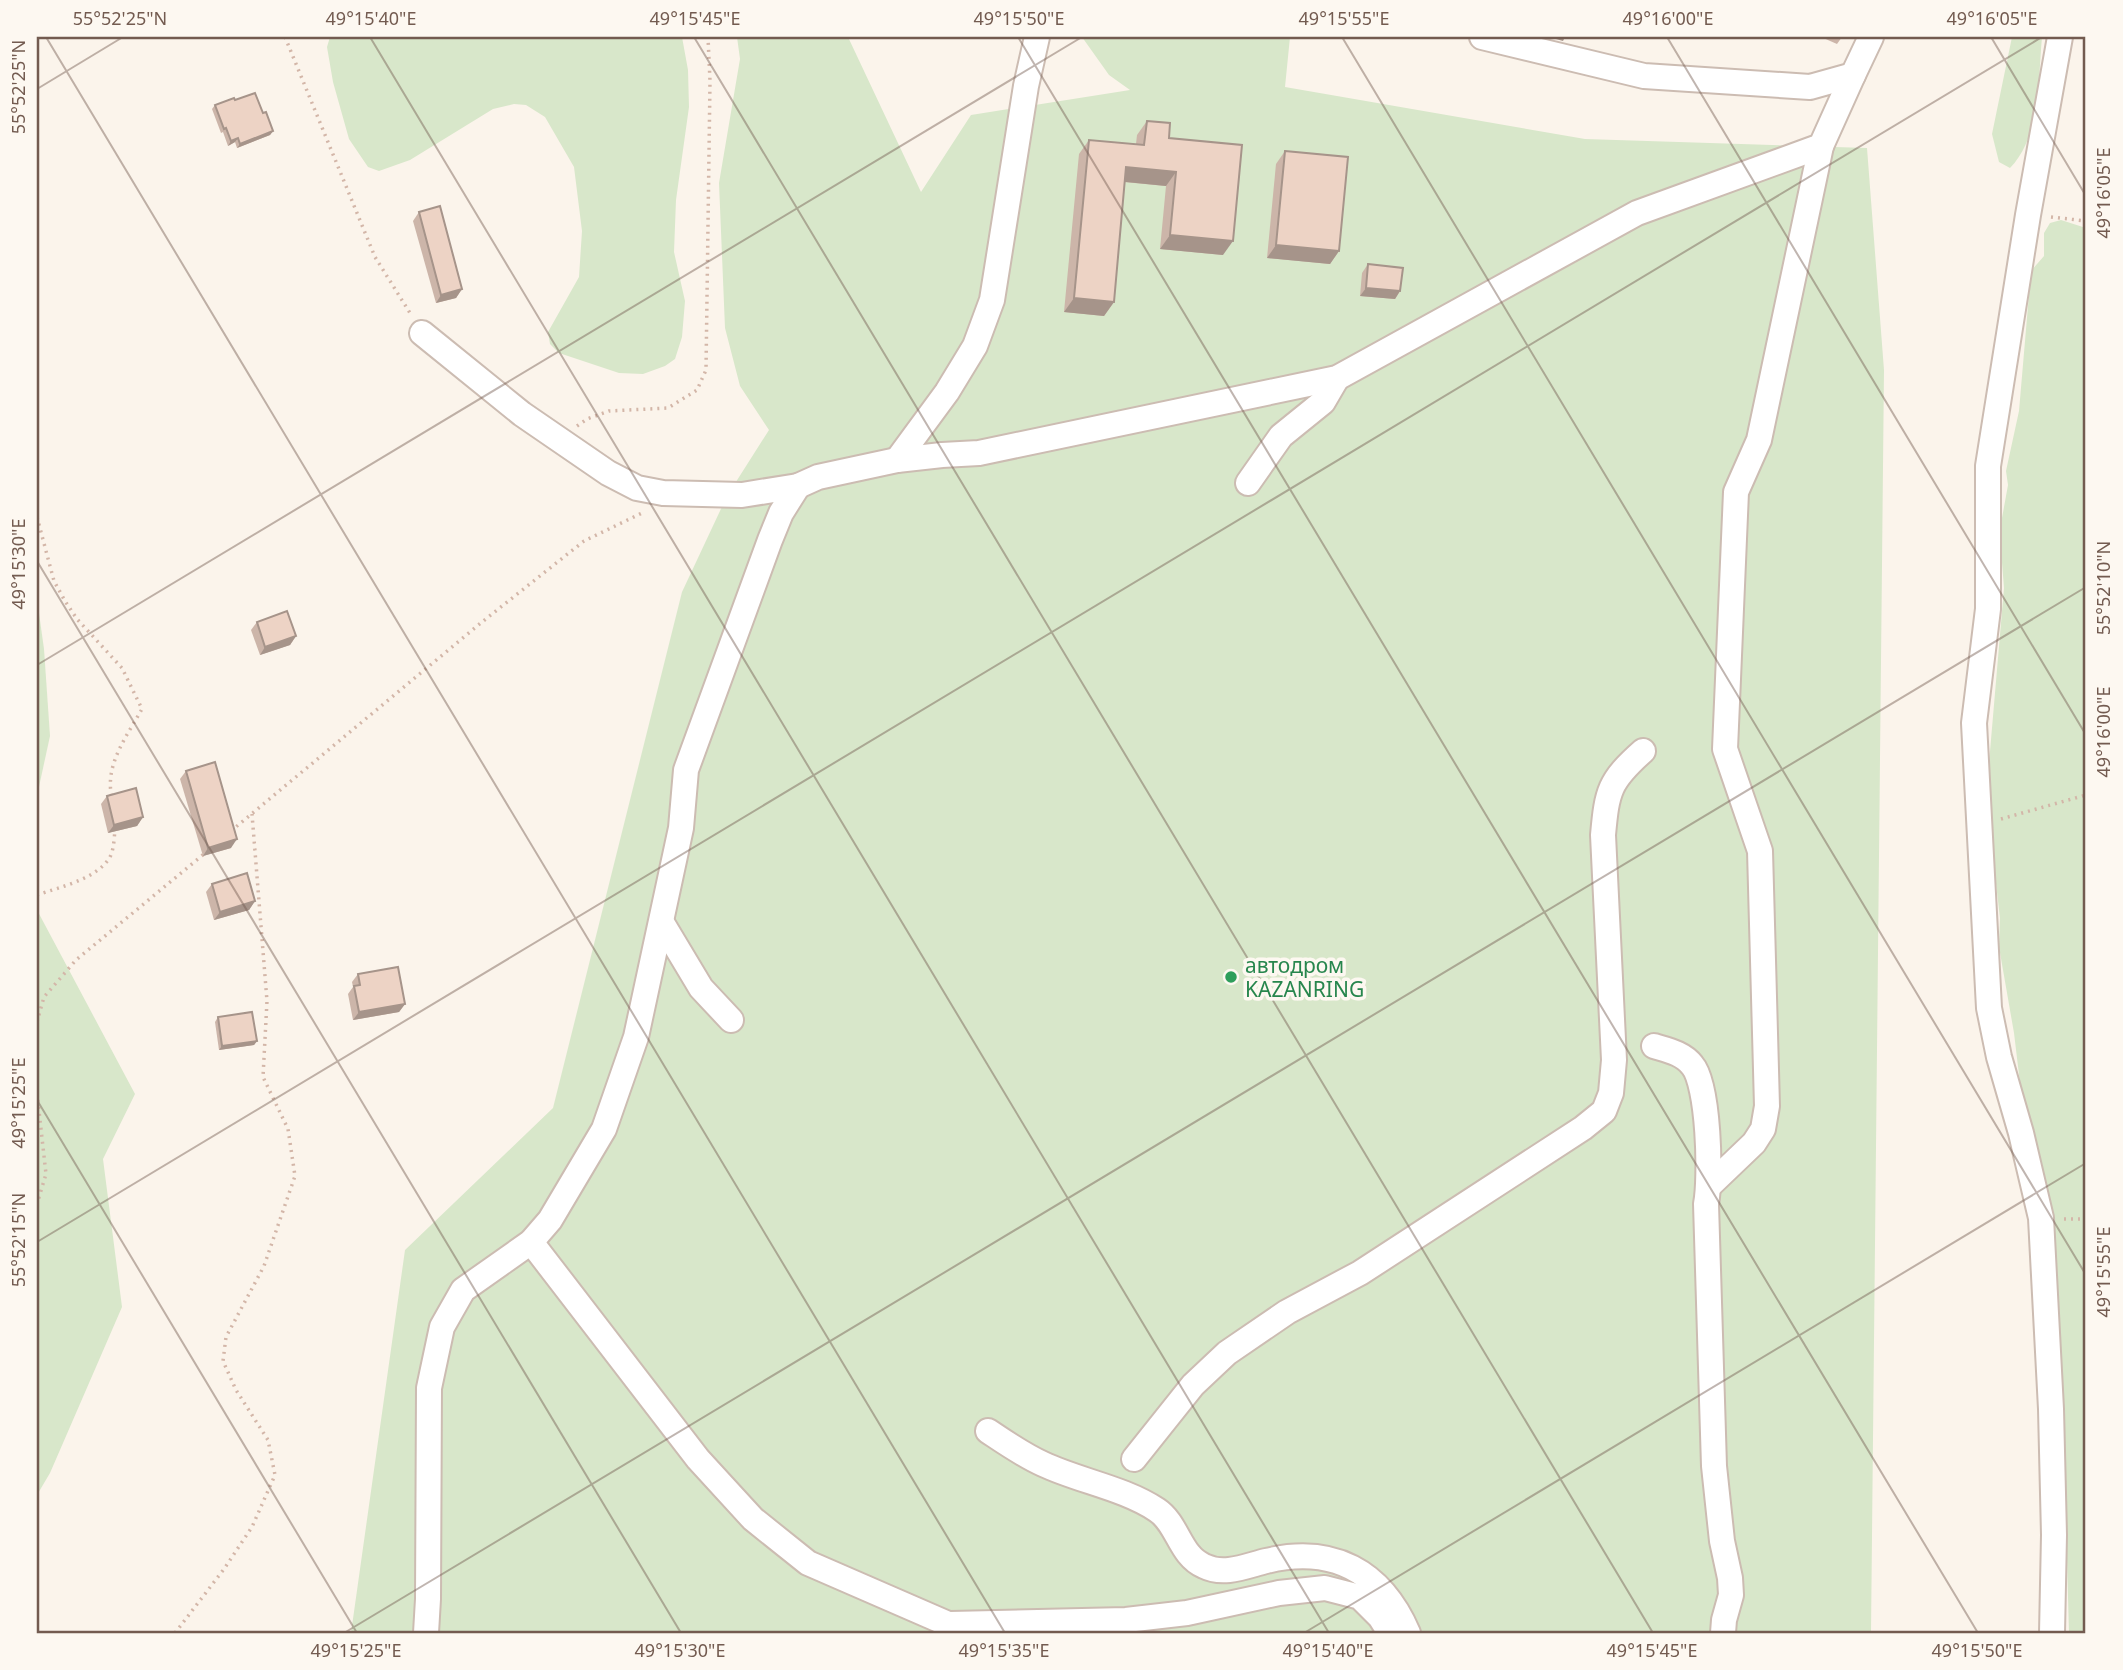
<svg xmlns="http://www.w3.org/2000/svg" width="2123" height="1670" viewBox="0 0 2123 1670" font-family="'Noto Sans',sans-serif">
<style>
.green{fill:#d8e7ca}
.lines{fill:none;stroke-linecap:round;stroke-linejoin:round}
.minor-casing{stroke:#ccbcb2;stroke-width:28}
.path{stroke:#d3b6a8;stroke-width:3.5;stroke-dasharray:2 5;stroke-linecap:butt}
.minor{stroke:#fff;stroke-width:24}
.wall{fill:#ccb5a9}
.shaded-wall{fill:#a6948a}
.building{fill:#edd3c5;stroke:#a6948a;stroke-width:2}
.ticks{fill:none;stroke:#735b50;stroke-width:2;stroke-opacity:0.45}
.leisure-dot{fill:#2e9e5b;stroke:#fdf8f1;stroke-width:2.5}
.labels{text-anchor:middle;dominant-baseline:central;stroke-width:7;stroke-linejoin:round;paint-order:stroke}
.leisure-label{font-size:21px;fill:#27864d;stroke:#fdf8f1;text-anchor:start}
.neatline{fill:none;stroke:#735b50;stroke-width:2.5}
.ticks-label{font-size:18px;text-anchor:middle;fill:#735b50}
</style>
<rect width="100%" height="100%" fill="#fbf4eb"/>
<!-- green -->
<g class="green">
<polygon points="330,37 682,37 688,70 689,107 676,200 674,252 685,301 682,337 675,359 665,366 643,374 619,373 559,353 550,344 548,332 579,277 582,231 574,167 545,117 526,105 514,104 493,109 410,160 379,171 368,167 349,139 333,82 327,47"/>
<polygon points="737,37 848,37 921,192 971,115 1130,90 1109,75 1082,37 1290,37 1285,87 1585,139 1867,148 1884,370 1871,1633 351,1633 405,1250 553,1108 682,592 727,496 769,430 740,386 725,328 719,183 740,59"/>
<path d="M2012,37H2042C2038,79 2041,136 2010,168L1999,162L1992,134Z"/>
<polygon points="2061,220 2086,228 2086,1633 2069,1633 2064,1450 2014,1033 1999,947 2000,918 1986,798 2004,588 2001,550 2002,518 2008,485 2006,471 2019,411 2031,271 2044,256 2044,233 2050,223"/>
<polygon points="37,599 44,649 50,736 37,796"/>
<polygon points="37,910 135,1094 103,1159 122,1307 50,1473 37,1495"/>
</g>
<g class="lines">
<defs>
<g id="minor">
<polyline points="1482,37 1644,76 1810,87 1853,75 1871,37"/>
<polyline points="422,333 522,414 608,473 637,488 663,493 742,495 798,486 818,477 897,460 942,455 979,453 1337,378 1637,213 1821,146 1853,75"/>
<polyline points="897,460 947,392 975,346 992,300 1026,86 1037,37"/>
<polyline points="1248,483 1281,436 1323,402 1337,378"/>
<polyline points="662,923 701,988 731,1020"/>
<path d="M1654,1046C1667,1050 1683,1053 1692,1065C1709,1084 1711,1178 1706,1204L1714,1466L1722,1541L1730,1578L1731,1595L1724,1620L1723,1633"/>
<polyline points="1709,1186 1754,1143 1763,1129 1767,1106 1760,851 1725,749 1736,492 1759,440 1821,146"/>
<polyline points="531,1242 698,1459 753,1519 808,1563 969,1633"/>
<path d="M988,1431C1006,1443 1023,1455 1043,1464C1079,1481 1124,1488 1157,1510C1178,1524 1180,1556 1204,1566C1224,1576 1246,1566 1266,1561C1333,1545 1381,1571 1408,1633"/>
<path d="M1134,1459L1193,1385L1227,1353L1287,1312L1360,1273L1583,1128L1604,1111L1611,1093L1614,1060L1603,835C1607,791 1609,781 1643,751"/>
<polyline points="950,1624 1126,1620 1187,1613 1279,1593 1325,1588 1360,1597 1380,1617 1390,1633"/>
<polyline points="426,1633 428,1599 429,1388 442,1327 463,1290 531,1242 550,1220 604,1129 636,1037 681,828 686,770 770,540 781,513 798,486"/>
<polyline points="2052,1633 2054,1535 2051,1409 2041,1218 2021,1133 1999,1057 1989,1008 1974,723 1988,609 1988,466 2028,215 2060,37"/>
</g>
</defs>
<!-- minor casing -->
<use href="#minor" class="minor-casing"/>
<!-- path -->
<g class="path">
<polyline points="285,37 375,257 410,313"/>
<polyline points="2051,217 2086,221"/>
<polyline points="577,426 587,419 609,411 668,408 697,390 706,370 710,81 708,37"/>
<path d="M37,517L54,581L65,601L77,619L122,668L142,709C127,736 104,765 112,798"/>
<polyline points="2001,819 2086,795"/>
<polyline points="231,831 482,622 584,541 642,513"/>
<path d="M37,895C60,887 97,879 110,857C114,849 114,839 115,830"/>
<polyline points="37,1022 44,997 76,960 204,854"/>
<polyline points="37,1093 46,1174 37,1204"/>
<polyline points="2064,1219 2086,1219"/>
<polyline points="175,1633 224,1569 252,1527 275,1475 268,1440 236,1390 223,1361 226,1337 264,1266 295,1176 288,1129 263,1077 267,1001 252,814"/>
</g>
<!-- minor -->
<use href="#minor" class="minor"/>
</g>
<!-- wall -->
<g class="wall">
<polygon points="1821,37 1842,37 1837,44"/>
<polygon points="235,100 263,113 273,131 270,135 237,148 235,142 228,146 223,132 221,133 212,109 215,105"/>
<polygon points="1147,121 1169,138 1223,255 1160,249 1166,186 1124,182 1114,302 1104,316 1064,312 1079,154 1089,140 1136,144 1137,135"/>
<polygon points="1285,151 1339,251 1330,264 1267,258 1276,164"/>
<polygon points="419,212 462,289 456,298 436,303 413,221"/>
<polygon points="1368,264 1400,291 1395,299 1360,296 1362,273"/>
<polygon points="257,622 296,636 290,645 260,655 251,630"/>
<polygon points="186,771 231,848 203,856 180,779"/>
<polygon points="107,796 143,817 137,826 108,833 101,804"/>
<polygon points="212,884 255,901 249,910 214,920 206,892"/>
<polygon points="358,974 405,1004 399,1012 353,1020 348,994 353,987 352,982"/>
<polygon points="218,1017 257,1041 254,1045 219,1050 215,1022"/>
</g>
<!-- shaded-wall -->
<g class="shaded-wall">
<polygon points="1549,37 1565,37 1563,41"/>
<polygon points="273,131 270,135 237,148 240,144"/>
<polygon points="238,138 235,142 228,146 231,141"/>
<polygon points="1126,167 1176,172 1166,186 1116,181"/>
<polygon points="1170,235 1233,241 1223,255 1160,249"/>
<polygon points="1276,245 1339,251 1330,264 1267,258"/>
<polygon points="1366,288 1400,291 1395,299 1360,296"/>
<polygon points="462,289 456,298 436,303 441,295"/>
<polygon points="1074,298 1114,302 1104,316 1064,312"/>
<polygon points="296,636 290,645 260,655 265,647"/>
<polygon points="143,817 137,826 108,833 114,825"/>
<polygon points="237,839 231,848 203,856 208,848"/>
<polygon points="255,901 249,910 214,920 220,912"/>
<polygon points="405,1004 399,1012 353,1020 359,1012"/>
<polygon points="257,1041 254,1045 219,1050 222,1046"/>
</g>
<!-- building -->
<g class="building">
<polygon points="255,93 263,113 266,112 273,131 240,144 238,138 231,141 226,128 224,129 215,105 234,98 235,100"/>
<polygon points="1147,121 1170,123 1169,138 1242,145 1233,241 1170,235 1176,172 1126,167 1114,302 1074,298 1089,140 1144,145"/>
<polygon points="1285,151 1348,157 1339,251 1276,245"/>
<polygon points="440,206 462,289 441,295 419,212"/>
<polygon points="1368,264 1403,268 1400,291 1366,288"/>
<polygon points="287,611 296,636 265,647 257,622"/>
<polygon points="215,762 237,839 208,848 186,771"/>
<polygon points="136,788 143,817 114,825 107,796"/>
<polygon points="247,873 255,901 220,912 212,884"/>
<polygon points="398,967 405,1004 359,1012 354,986 360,985 358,974"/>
<polygon points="252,1012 257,1041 222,1046 218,1017"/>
</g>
<!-- ticks -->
<path class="ticks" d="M46,37L1005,1633M370,37L1329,1633M694,37L1653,1633M1018,37L1978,1633M1342,37L2086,1275M1667,37L2086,735M1991,37L2086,196M37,89L123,37M37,561L681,1633M37,665L1082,37M37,1100L357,1633M37,1242L2042,37M344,1633L2086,587M1304,1633L2086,1163"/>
<!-- markers -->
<circle class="leisure-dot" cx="1231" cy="977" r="7"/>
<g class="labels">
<!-- leisure labels -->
<g class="leisure-label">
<text x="1245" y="965">автодром<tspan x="1245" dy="24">KAZANRING</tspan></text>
</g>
</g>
<!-- border -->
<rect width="2123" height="1670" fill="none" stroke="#fdf8f1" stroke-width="77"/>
<rect x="38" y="38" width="2046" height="1594" class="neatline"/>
<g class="ticks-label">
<text x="120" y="25">55°52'25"N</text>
<text x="371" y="25">49°15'40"E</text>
<text x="695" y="25">49°15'45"E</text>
<text x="1019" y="25">49°15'50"E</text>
<text x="1344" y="25">49°15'55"E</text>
<text x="1668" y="25">49°16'00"E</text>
<text x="1992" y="25">49°16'05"E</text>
<text transform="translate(19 87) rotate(-90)" y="6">55°52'25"N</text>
<text transform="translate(2104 193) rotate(-90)" y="6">49°16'05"E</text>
<text transform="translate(19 564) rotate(-90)" y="6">49°15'30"E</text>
<text transform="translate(2104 588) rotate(-90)" y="6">55°52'10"N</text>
<text transform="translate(2104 732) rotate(-90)" y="6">49°16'00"E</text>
<text transform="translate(19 1103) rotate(-90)" y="6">49°15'25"E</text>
<text transform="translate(19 1240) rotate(-90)" y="6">55°52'15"N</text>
<text transform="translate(2104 1272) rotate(-90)" y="6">49°15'55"E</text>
<text x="356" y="1657">49°15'25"E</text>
<text x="680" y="1657">49°15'30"E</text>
<text x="1004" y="1657">49°15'35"E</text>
<text x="1328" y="1657">49°15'40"E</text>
<text x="1652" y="1657">49°15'45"E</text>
<text x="1977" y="1657">49°15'50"E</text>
</g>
</svg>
